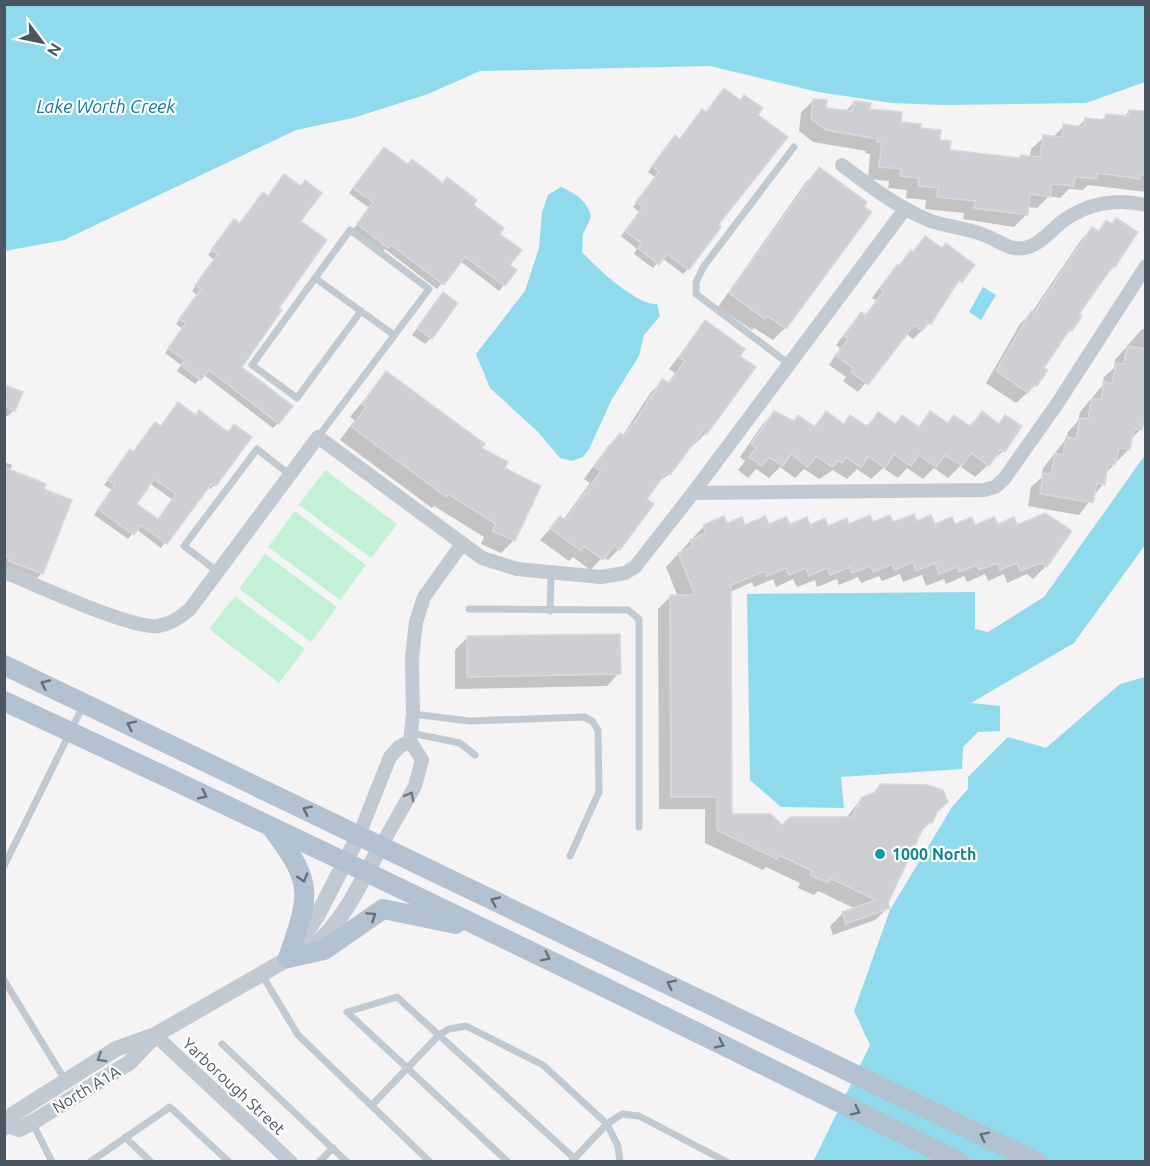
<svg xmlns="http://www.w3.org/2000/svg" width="1150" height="1166" viewBox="0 0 1150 1166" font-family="Ubuntu,sans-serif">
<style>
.green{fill:#c3f1d5}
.water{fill:#90daee}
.shadow{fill:#0003;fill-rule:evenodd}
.building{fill:#cdcfd5;stroke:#d7d9de;stroke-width:1.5;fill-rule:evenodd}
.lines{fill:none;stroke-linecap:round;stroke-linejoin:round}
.service{stroke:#c1cad2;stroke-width:7}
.minor{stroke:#c1cad2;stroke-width:14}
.tertiary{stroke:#c1cad2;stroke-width:16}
.primary{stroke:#b3c2d1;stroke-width:20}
.oneway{stroke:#64717d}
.oneway2{stroke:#6e7983}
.culture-dot{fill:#0f9aa8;stroke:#fff;stroke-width:2}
.labels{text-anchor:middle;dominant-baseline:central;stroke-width:4.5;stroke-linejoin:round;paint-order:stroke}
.culture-label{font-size:16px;font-weight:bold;fill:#0d838f;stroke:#fff;text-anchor:start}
.street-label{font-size:16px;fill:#4a5661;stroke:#fff}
.water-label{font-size:18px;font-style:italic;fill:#0c7c9b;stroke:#fff}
</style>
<rect width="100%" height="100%" fill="#f5f3f3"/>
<!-- green -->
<g class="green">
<polygon points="325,470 397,524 371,558 299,505"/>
<polygon points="295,511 366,565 340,600 268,547"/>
<polygon points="265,554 337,607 311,642 239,589"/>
<polygon points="235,596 305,649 279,683 209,629"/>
</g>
<!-- water -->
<g class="water">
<polygon points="4,5 1145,5 1145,82 1086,103 943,105 892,103 818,92 710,66 480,71 428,94 353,118 296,130 64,240 5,251"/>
<path d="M561,187C576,194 587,200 591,217L583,234L582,252C597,268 636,305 657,304L660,316L644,335L639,356L612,399L589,449L583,457L572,461L560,458L538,432L490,388L476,354L525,291L539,248L542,212L548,195Z"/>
<polygon points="983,287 996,295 981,320 969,312"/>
<polygon points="1145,455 1145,545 1074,643 971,703 1000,706 1000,731 978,732 963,747 962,769 841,777 844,808 781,807 750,780 747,594 975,592 975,629 988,632 1044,597"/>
<polygon points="1145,677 1145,1161 813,1162 870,1045 854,1011 890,910 952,807 968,789 968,777 1008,737 1046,748 1120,684"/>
</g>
<!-- shadow -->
<g class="shadow">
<polygon points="814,100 825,110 845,112 854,102 919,129 948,152 1018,159 1021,156 1030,157 1031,149 1044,137 1052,138 1064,126 1077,127 1085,120 1100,121 1107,115 1124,117 1129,111 1146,113 1146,192 1088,185 1083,190 1069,189 1060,198 1049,196 1037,208 1027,207 1026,215 1014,227 963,219 964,213 925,209 926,200 906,198 907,190 888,188 889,181 868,179 870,154 865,153 866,151 813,142 799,131 801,112"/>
<polygon points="706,114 756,115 716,225 688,269 683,274 662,258 653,268 634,254 637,249 621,236 639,212 633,207 655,177 648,172 670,142 679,141"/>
<polygon points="379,154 407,166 472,205 498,234 508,266 515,271 499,291 460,261 437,289 385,249 382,252 353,230 369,208 349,193"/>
<polygon points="819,169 785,328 773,340 754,328 752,330 718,307 806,182"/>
<polygon points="263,194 299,222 277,308 239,367 278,423 273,428 204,375 195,384 177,371 181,365 165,353 183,329 176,324 197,295 192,291 214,260 208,255 229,225 239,224"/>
<polygon points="1116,220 1114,266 1077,314 1071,330 1061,340 1042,369 1036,385 1016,403 986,383 1020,324 1032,312 1081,240 1092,228 1097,232 1106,222 1111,225"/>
<polygon points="925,238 942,250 973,266 951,289 930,323 913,339 906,333 858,392 843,381 846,377 829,365 840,348 836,345 853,322 861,314 865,316 877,301 872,298 889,275"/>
<polygon points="443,294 431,338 425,344 412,335"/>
<polygon points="705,322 738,356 754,367 706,433 694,445 692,443 669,474 656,484 619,549 608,560 603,557 590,570 573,557 569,561 540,540 560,518 563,520 590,483 584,479 608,446 620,435 623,435 651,392 663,381 667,384 675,373 669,369"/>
<polygon points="1142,329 1146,329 1146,414 1141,429 1130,440 1129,449 1105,474 1103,484 1079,515 1028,506 1031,487 1041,478 1043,468 1066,439 1068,432 1078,421 1080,412 1102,386 1104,377 1114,368 1115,360"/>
<polygon points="386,373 503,469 539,487 513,541 501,553 481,544 484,537 434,506 432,508 340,440 355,420 350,417"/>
<polygon points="4,386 14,410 8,416 4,415"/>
<path d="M174,408L215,485L210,489L207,487L161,548L136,529L128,539L94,515L112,490L104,485L125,456L133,453L155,424L160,427ZM149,483L173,500L157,520L135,504Z"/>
<polygon points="774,412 792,422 798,417 813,427 826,413 843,425 850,417 865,427 879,414 894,425 902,417 917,428 931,413 946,424 954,417 968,427 982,413 998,424 1006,417 1003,451 975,477 960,466 948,478 934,468 923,479 907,468 898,478 883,468 871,479 857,469 847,479 833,470 819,479 804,469 795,478 780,467 769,478 756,469 748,478 738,470 745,461 740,457 762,425"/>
<polygon points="4,462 12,465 10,471 42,489 71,501 41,574 37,578 5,566"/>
<polygon points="916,523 934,526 1016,527 1046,566 1033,579 1027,574 1007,583 1004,574 988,581 985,574 967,582 964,576 946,584 944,579 926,586 922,575 903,582 900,574 882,581 879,576 861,583 858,577 839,585 837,579 817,587 815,580 797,587 793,579 776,587 773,579 754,587 752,582 730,592 731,816 782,827 846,818 862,798 871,795 880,786 935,813 932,821 919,833 886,903 888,908 875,920 833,935 830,926 843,913 856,909 818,891 814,895 798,888 800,883 766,867 763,870 705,843 705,809 659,809 658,609 670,597 678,597 666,567 704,526 827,528"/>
<polygon points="468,637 619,673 607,686 455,689 455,650"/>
</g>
<!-- building -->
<g class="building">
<polygon points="724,88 740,100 744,95 763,108 758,115 788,137 719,224 721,227 689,270 667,254 659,265 638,248 641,243 625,231 643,207 636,202 659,172 652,166 675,135 680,139 702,109 706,112"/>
<polygon points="813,99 827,100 826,108 852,111 854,101 871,103 870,109 902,112 901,122 921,124 921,128 941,130 940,140 951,141 950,150 1020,158 1021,155 1040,157 1043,135 1062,137 1063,124 1084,127 1085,118 1105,120 1106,114 1128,116 1129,110 1146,111 1146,175 1140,174 1140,179 1097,173 1097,179 1075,177 1074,186 1052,184 1050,197 1030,194 1028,215 974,208 975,201 937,197 938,188 918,186 919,178 900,176 901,169 879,167 882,142 877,142 877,139 826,130 811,119"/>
<polygon points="384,147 408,164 412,159 443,183 447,177 477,200 474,205 504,228 500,234 522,250 510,265 517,270 505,286 465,257 444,285 391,245 388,248 357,224 373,202 353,188"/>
<polygon points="819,167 867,202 864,207 872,212 786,329 767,316 765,319 729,293"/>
<polygon points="284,174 301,186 305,180 322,193 301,221 327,240 279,308 282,310 242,367 293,406 279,424 209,370 201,380 181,365 185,360 168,348 186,323 179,319 201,289 195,285 218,254 211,250 234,219 240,223 263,192 268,196"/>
<polygon points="1116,218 1138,232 1115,267 1113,266 1079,314 1082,316 1072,331 1070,329 1044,368 1048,370 1037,386 1034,384 1028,393 996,371 1031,311 1034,313 1092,227 1099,231 1106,220 1112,224"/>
<polygon points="925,236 942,248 946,243 975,265 962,282 959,280 931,324 929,322 922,331 914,325 868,385 851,372 853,368 836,356 848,339 844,336 861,312 866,315 884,291 880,288 897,265 899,266 911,250 913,252"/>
<polygon points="443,292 458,303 432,339 417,328"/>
<polygon points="705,320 745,349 740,356 756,367 707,434 703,431 670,475 666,472 647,499 654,504 620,550 614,545 603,560 584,546 581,551 550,528 560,516 565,520 601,471 594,466 620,433 623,435 635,422 662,379 669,383 685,361 679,357"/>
<polygon points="1127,346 1146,349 1146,413 1142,430 1134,429 1130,450 1119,448 1115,465 1108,464 1105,485 1097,483 1093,503 1040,494 1043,473 1051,474 1055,453 1063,455 1066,437 1076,439 1080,418 1088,419 1092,398 1101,400 1104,382 1112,384 1116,363 1124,364"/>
<polygon points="386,371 485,444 482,448 508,462 505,468 541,486 515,541 492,531 496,524 448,494 446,497 352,427 366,407 362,404"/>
<polygon points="4,385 23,392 15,411 4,406"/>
<path d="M178,402L196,415L199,410L228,432L234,424L252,437L216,486L212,483L167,544L141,525L134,535L98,509L115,485L108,480L130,449L133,452L155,422L161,426ZM154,479L176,494L158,519L137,504Z"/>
<polygon points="774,411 794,421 798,415 815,427 826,411 844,424 850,415 868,427 878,412 896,424 902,415 919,427 930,411 948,423 954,415 971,427 982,411 999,424 1005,415 1022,426 1005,452 1001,449 989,466 971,453 962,466 945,455 936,467 919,455 911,466 894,454 885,468 868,456 861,468 846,457 842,463 838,460 833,467 816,456 808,467 791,454 783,466 769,457 762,466 749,457 756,448 751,444"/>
<polygon points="4,467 46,484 44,489 72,500 43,574 9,561 10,558 4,556"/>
<polygon points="1045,513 1072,531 1047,567 1041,563 1020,571 1017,563 1000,570 998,563 979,570 977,565 959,572 957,567 939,574 935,563 916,571 913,562 894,570 892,564 873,572 871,566 852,573 850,567 830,575 827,568 809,576 806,568 789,575 786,568 767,576 765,571 731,585 732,814 771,814 782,825 790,817 852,817 862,797 876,792 880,784 928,785 943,790 948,802 937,812 933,822 924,826 888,903 890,908 846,924 842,912 876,900 830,878 828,883 810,875 812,871 779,855 777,859 717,830 717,797 671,797 670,595 695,595 678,553 693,546 690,540 706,533 703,525 724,516 727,523 742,517 745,525 765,516 769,524 786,517 790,524 807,517 810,525 825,518 828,526 847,518 849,524 870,515 873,522 890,515 893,522 914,514 917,521 931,515 935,524 952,517 955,524 972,517 975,525 994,517 998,524 1014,517 1017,525"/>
<polygon points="620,634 621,674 467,677 467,636"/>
</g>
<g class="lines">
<!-- service -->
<g class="service">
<polyline points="315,278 394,335"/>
<polyline points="789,364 696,294 696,282 704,266 794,147"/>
<polyline points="318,437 429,289 350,230 252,365 297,398 361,311"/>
<polyline points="218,572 184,546 257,449 290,475"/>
<polyline points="469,609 628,610 639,619 639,827"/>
<polyline points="550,611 551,572"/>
<polyline points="413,714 469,721 584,717 592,721 598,730 599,792 570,856"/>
<polyline points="411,733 460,743 475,755"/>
<polyline points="4,866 84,704"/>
<polyline points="262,975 298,1035 430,1162"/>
<polyline points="4,980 65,1080"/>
<polyline points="222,1044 347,1162"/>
<polyline points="372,1105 439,1035 449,1029 466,1026 543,1065 607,1124 572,1161"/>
<polyline points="33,1124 52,1162"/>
<polyline points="125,1137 151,1162"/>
<polyline points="90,1162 170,1107 229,1162"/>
<polyline points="319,1162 333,1148"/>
<polyline points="508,1162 347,1012 397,997 574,1158"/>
<polyline points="620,1162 618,1146 607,1124 622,1114 639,1116 727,1162"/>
</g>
<!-- minor -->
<g class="minor">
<path d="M842,165C870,186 898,208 931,221C948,227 967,228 984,235C1001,241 1012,254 1031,246C1044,241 1052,229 1063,221C1087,203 1117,198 1146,205"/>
<polyline points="693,493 905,209"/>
<path d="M4,572C35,584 130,629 158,626C171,624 181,617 190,609L318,437L482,558L517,569L601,577L625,573L635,567L693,493L984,490L995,487L1004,479L1057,404L1146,266"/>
<polyline points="359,835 390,757 399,747 410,741"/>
<polyline points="381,846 415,786 422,760 410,741 413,714 412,658 416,622 424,597 462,544"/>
<polyline points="155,1035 291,1162"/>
</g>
<!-- tertiary -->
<g class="tertiary">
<polyline points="294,950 317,916 359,835"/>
<polyline points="9,1125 19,1129 33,1122 129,1063 153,1038"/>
<path d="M4,1128L9,1125L12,1115L116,1049L155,1035L319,941C347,916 362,879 381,846"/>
</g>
<!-- primary -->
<g class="primary">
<polyline points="4,665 1037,1162"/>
<path d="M4,701C325,850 643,1005 960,1162"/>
<path d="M274,831C315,885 309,896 288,958"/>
<polyline points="288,958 324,950 383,909 456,924"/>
</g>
</g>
<!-- one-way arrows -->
<defs><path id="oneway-chevron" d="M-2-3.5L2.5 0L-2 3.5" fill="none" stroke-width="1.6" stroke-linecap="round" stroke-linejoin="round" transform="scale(1.5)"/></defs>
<g class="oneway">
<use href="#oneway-chevron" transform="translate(45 684) rotate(-155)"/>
<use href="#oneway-chevron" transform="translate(131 725) rotate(-154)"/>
<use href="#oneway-chevron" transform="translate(203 795) rotate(26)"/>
<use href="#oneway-chevron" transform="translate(307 810) rotate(-154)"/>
<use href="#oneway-chevron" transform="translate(303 878) rotate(73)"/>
<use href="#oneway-chevron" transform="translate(495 901) rotate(-155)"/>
<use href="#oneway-chevron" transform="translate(372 916) rotate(-34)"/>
<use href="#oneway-chevron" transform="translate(546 957) rotate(26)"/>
<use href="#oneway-chevron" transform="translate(671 984) rotate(-154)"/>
<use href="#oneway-chevron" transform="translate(720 1044) rotate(26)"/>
<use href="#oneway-chevron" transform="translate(856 1111) rotate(26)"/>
<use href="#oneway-chevron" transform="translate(984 1136) rotate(-154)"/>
</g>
<g class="oneway2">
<use href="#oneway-chevron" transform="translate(410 796) rotate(-61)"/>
<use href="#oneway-chevron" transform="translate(101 1058) rotate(149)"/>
</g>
<!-- markers -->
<circle class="culture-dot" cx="880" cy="854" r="6"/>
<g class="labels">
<!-- culture labels -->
<g class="culture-label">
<text x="892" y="854">1000 North</text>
</g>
<!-- street labels -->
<g class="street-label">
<text transform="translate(234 1086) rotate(43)">Yarborough Street</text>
<text transform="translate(86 1089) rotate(-31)">North A1A</text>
</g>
<!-- water labels -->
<g class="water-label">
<text x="106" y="106">Lake Worth Creek</text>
</g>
</g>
<!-- border -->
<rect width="1150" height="1166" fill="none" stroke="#4a5661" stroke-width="12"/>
<!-- north arrow -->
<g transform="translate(42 42) rotate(122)" stroke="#ffffff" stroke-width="4.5" paint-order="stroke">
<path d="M0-4.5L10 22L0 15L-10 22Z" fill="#4a5661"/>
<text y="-9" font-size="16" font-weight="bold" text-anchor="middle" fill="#4a5661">N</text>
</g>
</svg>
